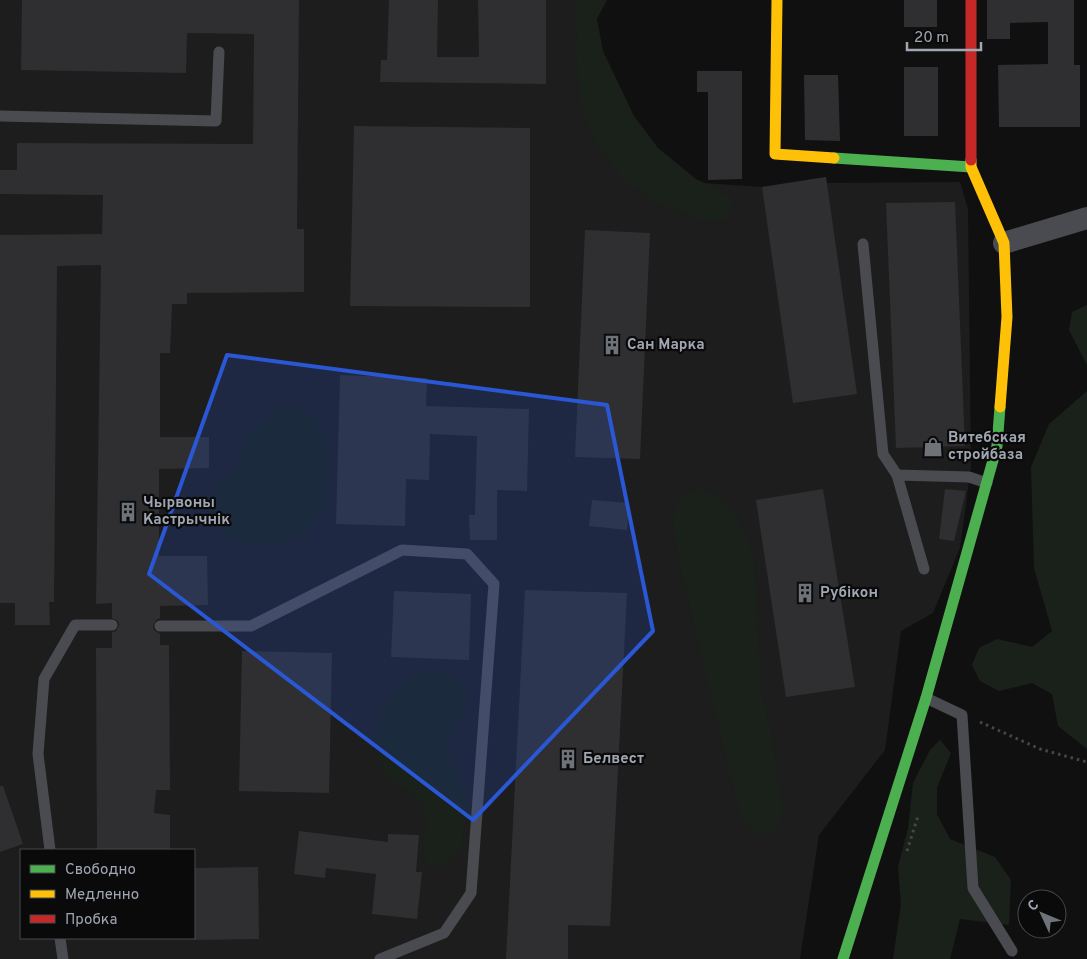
<svg xmlns="http://www.w3.org/2000/svg" width="1087" height="959" viewBox="0 0 1087 959" font-family="Overpass,sans-serif">
<style>
.built{fill:#1d1d1e;fill-rule:evenodd}
.green{fill:#1a201a}
.building{fill:#2f2f31}
.lines{fill:none;stroke-linecap:round;stroke-linejoin:round}
.path{stroke:#46474b;stroke-width:3;stroke-dasharray:2.5 4;stroke-linecap:butt}
.lane{stroke:#4a4b50;stroke-width:11}
.street{stroke:#4a4b50;stroke-width:22}
.fast{stroke:#4caf50;stroke-width:11}
.slow{stroke:#ffc107;stroke-width:11}
.jam{stroke:#c62828;stroke-width:11}
.marked{fill:#2a57d4;fill-opacity:0.2;stroke:#2a57d4;stroke-width:4;stroke-linejoin:round}
.labels{text-anchor:middle;dominant-baseline:central;stroke-width:4.5;stroke-linejoin:round;paint-order:stroke}
.poi-label{font-size:15px;font-weight:bold;fill:#a0a6b2;stroke:#0a0a0b;text-anchor:start}
</style>
<rect width="100%" height="100%" fill="#101010"/>
<!-- built -->
<path class="built" d="M0,0H596L598,142L647,179L762,187L825,177L827,183L960,182L968,209L971,466L960,548L933,613L901,631L885,750L819,835L800,959H0ZM21,850H194V938H21Z"/>
<!-- green -->
<g class="green">
<polygon points="577,0 607,0 597,19 603,51 634,116 658,148 696,179 718,189 734,202 726,220 701,220 654,202 627,182 600,151 581,108 576,54"/>
<polygon points="1087,305 1087,365 1069,330 1072,312"/>
<polygon points="1087,391 1087,749 1058,726 1052,694 1032,683 999,691 980,681 972,665 979,648 997,639 1032,647 1052,631 1034,568 1031,467 1049,424"/>
<path d="M288,404L310,413L327,434L330,460L325,504L307,535C279,544 236,556 216,526C212,519 209,511 206,504L216,484L237,465L246,436L274,410Z"/>
<polygon points="701,487 718,496 739,519 754,556 761,692 770,726 783,810 775,831 759,836 743,821 731,781 678,557 673,520 680,499"/>
<polygon points="439,671 460,680 469,703 451,732 448,755 459,774 469,800 461,848 444,867 429,866 423,854 426,815 419,799 385,775 375,744 378,717 393,690 415,672"/>
<polygon points="940,740 951,753 937,788 937,814 950,839 995,857 1011,880 1009,925 960,919 950,959 893,959 901,904 898,867 908,828 913,783 930,750"/>
</g>
<!-- building -->
<g class="building">
<polygon points="22,0 299,0 297,229 304,229 304,292 187,293 187,304 172,304 170,353 160,353 160,437 209,437 209,468 159,469 159,556 207,556 208,605 160,606 160,618 156,620 153,626 154,630 160,634 160,645 169,645 170,790 156,790 154,813 170,815 170,850 97,850 96,648 112,648 112,632 116,631 119,625 118,621 112,618 112,603 96,604 101,265 57,266 54,602 49,602 50,625 15,625 15,603 0,603 0,235 102,234 103,195 0,194 0,170 17,170 17,143 253,144 254,34 187,33 186,73 21,70"/>
<polygon points="389,0 438,0 437,57 479,57 478,0 546,0 546,84 380,82 381,60 387,60"/>
<rect x="904" y="0" width="33" height="27"/>
<polygon points="987,0 1074,0 1074,65 1080,65 1080,127 999,127 998,65 1048,64 1048,22 1010,23 1010,39 987,39"/>
<rect x="904" y="67" width="34" height="69"/>
<polygon points="697,71 742,71 742,179 708,180 708,92 697,92"/>
<polygon points="804,75 838,75 840,141 805,140"/>
<polygon points="354,126 530,128 530,307 350,306"/>
<polygon points="826,177 857,394 793,403 762,187"/>
<polygon points="955,202 965,446 896,448 886,203"/>
<polygon points="585,230 650,233 640,459 575,457"/>
<polygon points="340,375 427,378 426,406 529,409 527,491 497,490 497,540 470,540 469,515 475,515 477,436 430,434 429,480 406,479 405,526 336,524"/>
<polygon points="823,489 855,687 786,697 756,500"/>
<polygon points="945,489 966,491 954,541 939,539"/>
<polygon points="592,500 629,503 627,530 589,526"/>
<polygon points="525,590 627,593 610,926 568,925 568,959 506,959"/>
<polygon points="394,591 471,594 469,660 391,657"/>
<polygon points="242,651 332,653 329,793 239,791"/>
<polygon points="0,786 3,786 23,844 0,852"/>
<polygon points="299,831 388,842 388,834 419,835 416,872 422,872 417,919 372,914 376,874 326,868 325,878 294,874"/>
<polygon points="258,867 259,939 194,940 194,868"/>
</g>
<g class="lines">
<!-- path -->
<g class="path">
<polyline points="980,722 1040,749 1087,762"/>
<polyline points="907,851 918,816"/>
</g>
<!-- lane -->
<g class="lane">
<polyline points="0,116 216,121 219,52"/>
<polyline points="863,244 883,454 897,475"/>
<polyline points="924,569 897,475 969,477 987,483"/>
<polyline points="160,626 251,626 402,550 467,554 494,584 471,893 444,933 380,959"/>
<polyline points="926,698 962,715 973,888 1012,951"/>
<polyline points="50,850 38,754 44,679 75,625 112,625"/>
<polyline points="60,938 63,959"/>
</g>
<!-- street -->
<polyline class="street" points="1004,243 1087,218"/>
<!-- fast -->
<g class="fast">
<polyline points="834,158 971,167"/>
<polyline points="843,959 926,698 997,446 1000,407"/>
</g>
<!-- slow -->
<g class="slow">
<polyline points="777,0 775,154 834,158"/>
<polyline points="971,160 971,167 1004,243 1007,317 1000,407"/>
</g>
<!-- jam -->
<polyline class="jam" points="971,0 971,160"/>
</g>
<!-- marked area -->
<path class="marked" d="M227,355L607,405L653,631L473,820L149,574Z"/>
<!-- icons -->
<defs>
<symbol id="building-bare" viewBox="-9 -9 18 18"><path d="M-4-6H4V6H1V3H-1V6H-4ZM-2.5-4.3h1.7v1.8h-1.7ZM.8-4.3h1.7v1.8H.8ZM-2.5-1h1.7V.8h-1.7ZM.8-1h1.7V.8H.8Z" fill="#6e7279" stroke="#0a0a0b" stroke-width="2.5" paint-order="stroke"/></symbol>
<symbol id="shop-bare" viewBox="-9 -9 18 18"><path d="M-5-2.5h2.3a2.7 3.5 0 0 1 5.4 0H5L5.5 6h-11ZM-1.5-2.5h3a1.5 2.3 0 0 0-3 0Z" fill="#6e7279" stroke="#0a0a0b" stroke-width="2.5" paint-order="stroke"/></symbol>
</defs>
<g fill-rule="evenodd">
<use href="#building-bare" x="598" y="331" width="28" height="28"/>
<use href="#shop-bare" x="919" y="433" width="28" height="28"/>
<use href="#building-bare" x="114" y="498" width="28" height="28"/>
<use href="#building-bare" x="791" y="579" width="28" height="28"/>
<use href="#building-bare" x="554" y="745" width="28" height="28"/>
</g>
<g class="labels">
<!-- poi labels -->
<g class="poi-label">
<text x="627" y="345">Сан Марка</text>
<text x="948" y="438">Витебская<tspan x="948" dy="17">стройбаза</tspan></text>
<text x="143" y="503">Чырвоны<tspan x="143" dy="17">Кастрычнік</tspan></text>
<text x="820" y="593">Рубікон</text>
<text x="583" y="759">Белвест</text>
</g>
</g>
<!-- legend -->
<rect x="20" y="849" width="175" height="90" fill="#0a0a0b" stroke="#46484e"/>
<rect x="30" y="865" width="25" height="8" fill="#4caf50" stroke="#46484e"/>
<text x="65" y="874" font-size="15" fill="#a0a6b2">Свободно</text>
<rect x="30" y="890" width="25" height="8" fill="#ffc107" stroke="#46484e"/>
<text x="65" y="899" font-size="15" fill="#a0a6b2">Медленно</text>
<rect x="30" y="915" width="25" height="8" fill="#c62828" stroke="#46484e"/>
<text x="65" y="924" font-size="15" fill="#a0a6b2">Пробка</text>
<!-- north arrow -->
<g transform="translate(1042 914) rotate(314)"><circle r="24" fill="#0a0a0b" stroke="#46484e"/>
<path d="M0-4L9 19L0 12L-9 19Z" fill="#6e7279"/>
<text y="-8" font-size="14" font-weight="bold" text-anchor="middle" fill="#a0a6b2">С</text>
</g>
<!-- scale -->
<path d="M907 42v8h74v-8" fill="none" stroke="#a0a6b2" stroke-width="2.5"/>
<text x="914" y="42" font-size="15" fill="#a0a6b2" stroke="#0a0a0b" stroke-width="4" paint-order="stroke">20 m</text>
</svg>
